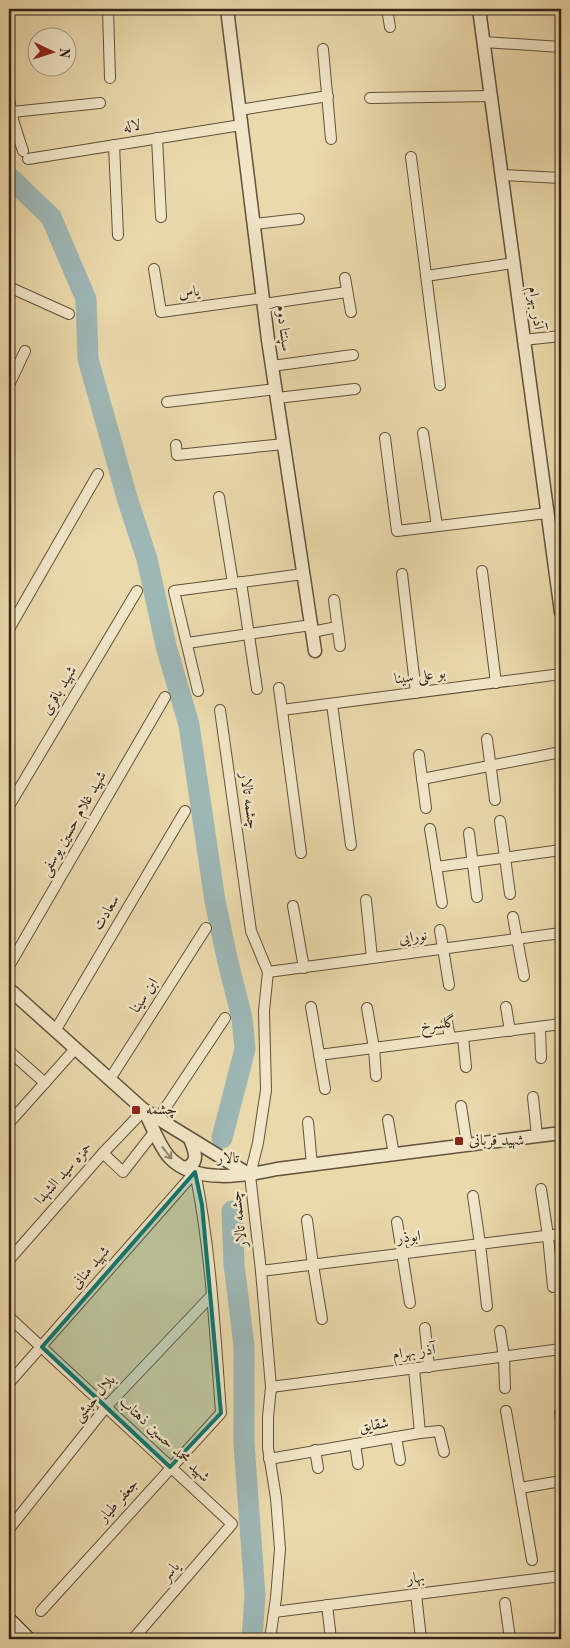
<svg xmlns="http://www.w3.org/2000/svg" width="570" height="1648" viewBox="0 0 570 1648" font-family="'Old Standard TT',Amiri,serif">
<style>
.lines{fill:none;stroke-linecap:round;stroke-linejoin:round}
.river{stroke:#9db7b5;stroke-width:21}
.minor-casing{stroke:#62513d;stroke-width:12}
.tertiary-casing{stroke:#62513d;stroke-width:15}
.secondary-casing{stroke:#342418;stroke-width:16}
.minor{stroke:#f1e6c8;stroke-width:10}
.tertiary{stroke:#f1e6c8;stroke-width:12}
.secondary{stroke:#f1e6c8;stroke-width:14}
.oneway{stroke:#928570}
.marked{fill:#0f766e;fill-opacity:0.2;stroke:#0f766e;stroke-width:4;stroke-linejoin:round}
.poi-dot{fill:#8f2418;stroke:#f1e6c8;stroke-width:2}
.labels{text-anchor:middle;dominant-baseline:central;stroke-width:5;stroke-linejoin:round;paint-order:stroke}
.street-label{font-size:15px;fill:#342418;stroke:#f1e6c8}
.poi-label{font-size:15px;fill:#342418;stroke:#f1e6c8;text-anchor:start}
</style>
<rect width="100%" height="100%" fill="#ead9ab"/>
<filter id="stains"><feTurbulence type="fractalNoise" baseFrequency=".004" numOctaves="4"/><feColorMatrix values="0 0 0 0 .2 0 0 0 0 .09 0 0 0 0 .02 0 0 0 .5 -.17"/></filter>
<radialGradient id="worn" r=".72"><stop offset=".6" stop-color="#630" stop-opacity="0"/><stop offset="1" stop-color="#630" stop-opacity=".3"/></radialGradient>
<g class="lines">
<!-- river -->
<g class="river">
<polyline points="9,177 51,217 86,299 88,359 128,501 147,559 166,646 189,725 215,901 227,958 242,1018 245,1049 222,1138"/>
<polyline points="232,1211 234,1264 244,1346 244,1443 255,1595 252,1639"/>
</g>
<defs>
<g id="minor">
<polyline points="108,9 110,78"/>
<polyline points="387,9 390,27"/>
<polyline points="484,42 561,47"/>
<polyline points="323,49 331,139"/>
<polyline points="370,98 491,96"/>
<polyline points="9,99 13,120 23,151"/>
<polyline points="239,110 328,96"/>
<polyline points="12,112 100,103"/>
<polyline points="157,138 161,217"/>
<polyline points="114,145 118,235"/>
<polyline points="411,157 440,385"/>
<polyline points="28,159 241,125"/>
<polyline points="501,175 561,178"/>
<polyline points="254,224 299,219"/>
<polyline points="154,269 161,312 263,298"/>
<polyline points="426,276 513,263"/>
<polyline points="345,278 351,312"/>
<polyline points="9,287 69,314"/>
<polyline points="264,304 347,292"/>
<polyline points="523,340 561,336"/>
<polyline points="272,366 353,355"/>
<polyline points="9,385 25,351"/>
<polyline points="277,398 355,389"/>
<polyline points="167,402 276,389"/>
<polyline points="423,433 437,526"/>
<polyline points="385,438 397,531 547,513"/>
<polyline points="176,445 177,455 284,444"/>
<polyline points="219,497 233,583"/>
<polyline points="482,571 496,683"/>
<polyline points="402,574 416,693"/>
<polyline points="241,582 257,689"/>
<polyline points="334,600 340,646"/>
<polyline points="9,629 98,474"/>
<polyline points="312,632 337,627"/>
<polyline points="187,643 311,625"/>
<polyline points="279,688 301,853"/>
<polyline points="198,691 174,591 303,574"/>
<polyline points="332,704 351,845"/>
<polyline points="220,710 251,931 268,972 264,1011 266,1090 258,1143 250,1175 261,1271 271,1387 268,1417 268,1448 276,1498 280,1549 276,1598 270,1639"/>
<polyline points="282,710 561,674"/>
<polyline points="487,739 495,800"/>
<polyline points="419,755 426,808"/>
<polyline points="422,779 561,752"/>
<polyline points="9,806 137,591"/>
<polyline points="500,821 510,894"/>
<polyline points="430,829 442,903"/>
<polyline points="469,833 477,897"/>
<polyline points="436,867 561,850"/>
<polyline points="366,900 372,958"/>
<polyline points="293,906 304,968"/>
<polyline points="513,917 524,976"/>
<polyline points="440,930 449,985"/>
<polyline points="9,966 165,697"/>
<polyline points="268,972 561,933"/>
<polyline points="311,1007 325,1089"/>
<polyline points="506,1007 510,1031"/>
<polyline points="367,1008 374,1048 376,1076"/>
<polyline points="447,1022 450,1038"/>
<polyline points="540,1027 541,1058"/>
<polyline points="55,1031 185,811"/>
<polyline points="463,1037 466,1067"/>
<polyline points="9,1051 45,1083"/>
<polyline points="319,1055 561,1024"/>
<polyline points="110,1079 206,928"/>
<polyline points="533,1097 537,1136"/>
<polyline points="461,1106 467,1145"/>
<polyline points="158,1119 225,1018"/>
<polyline points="388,1120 394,1155"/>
<polyline points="308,1122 312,1165"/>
<polyline points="9,1123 75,1049"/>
<polyline points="103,1153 123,1172 155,1131"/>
<polyline points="541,1189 548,1236 553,1287"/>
<polyline points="473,1196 480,1244 487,1306"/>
<polyline points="307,1220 313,1265 322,1319"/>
<polyline points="397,1222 410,1303"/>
<polyline points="9,1260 103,1153 144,1110"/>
<polyline points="261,1271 561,1234"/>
<polyline points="9,1317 232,1524 133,1639"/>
<polyline points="425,1328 429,1367"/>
<polyline points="500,1331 504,1357 505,1388"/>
<polyline points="9,1383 195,1172"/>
<polyline points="271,1387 561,1349"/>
<polyline points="506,1411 532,1560"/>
<polyline points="560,1412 561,1419"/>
<polyline points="420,1433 439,1431 444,1452"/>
<polyline points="396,1437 400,1460"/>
<polyline points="355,1444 358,1464"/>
<polyline points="315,1450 318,1468"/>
<polyline points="269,1459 420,1433 414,1369"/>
<polyline points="520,1488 561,1481"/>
<polyline points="9,1529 106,1407 212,1295"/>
<polyline points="416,1594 421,1639"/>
<polyline points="505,1603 510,1639"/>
<polyline points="327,1605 331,1639"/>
<path d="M41,1611L221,1413C215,1332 211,1251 195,1172"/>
<polyline points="274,1612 561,1576"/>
</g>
<g id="tertiary">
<polyline points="227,9 268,340 315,651"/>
<polyline points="479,9 561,612"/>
<polyline points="9,989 144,1110 250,1175"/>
<path d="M144,1110C151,1124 160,1148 170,1158C195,1184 245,1176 277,1169L561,1133"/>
<path d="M185,1168C200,1163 195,1151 190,1139"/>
</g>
<polyline id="secondary" points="9,1620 28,1639"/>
</defs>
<!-- minor casing -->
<use href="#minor" class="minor-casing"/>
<!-- tertiary casing -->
<use href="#tertiary" class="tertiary-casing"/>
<!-- secondary casing -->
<use href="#secondary" class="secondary-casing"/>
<!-- minor -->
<use href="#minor" class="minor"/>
<!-- tertiary -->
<use href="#tertiary" class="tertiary"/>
<!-- secondary -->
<use href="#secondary" class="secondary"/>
</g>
<!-- one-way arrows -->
<defs><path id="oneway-shaft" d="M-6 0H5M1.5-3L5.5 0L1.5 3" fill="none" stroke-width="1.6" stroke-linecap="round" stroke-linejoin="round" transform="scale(1.25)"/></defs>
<use class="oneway" href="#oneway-shaft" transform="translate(167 1153) rotate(52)"/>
<!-- marked area -->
<path class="marked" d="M195,1172L202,1205L221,1413L170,1467L42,1347Z"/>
<!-- markers -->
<g class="poi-dot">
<rect x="131" y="1105" width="10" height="10" rx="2.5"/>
<rect x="454" y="1136" width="10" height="10" rx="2.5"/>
</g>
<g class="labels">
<!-- street labels -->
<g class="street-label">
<text transform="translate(132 127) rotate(-9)">لاله</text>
<text transform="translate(189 293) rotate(-7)">یاس</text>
<text transform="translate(535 308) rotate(82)">آذر بهرام</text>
<text transform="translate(283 328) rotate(83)">سپنتا دوم</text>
<text transform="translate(420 677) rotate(-7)">بو علی سینا</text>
<text transform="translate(60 691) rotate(-59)">شهید باقری</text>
<text transform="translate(248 801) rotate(82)">چشمه تالار</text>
<text transform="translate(74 824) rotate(-60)">شهید غلام حسین یوسفی</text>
<text transform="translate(107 913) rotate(-60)">سعادت</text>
<text transform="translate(413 938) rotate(-8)">نورایی</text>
<text transform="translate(145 996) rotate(-57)">ابن سینا</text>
<text transform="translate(438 1025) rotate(-7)">گلسرخ</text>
<text transform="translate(228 1159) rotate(1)">تالار</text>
<text transform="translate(64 1174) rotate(-48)">حمزه سید الشهدا</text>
<text transform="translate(240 1219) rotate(-97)">چشمه تالار</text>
<text transform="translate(409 1238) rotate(-7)">ابوذر</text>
<text transform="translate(91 1268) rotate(-49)">شهید منانی</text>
<text transform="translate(414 1353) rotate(-7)">آذر بهرام</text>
<text transform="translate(95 1399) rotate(-49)">بلال حبشی</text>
<text transform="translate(374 1426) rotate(-9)">شقایق</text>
<text transform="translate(164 1440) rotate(43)">شهید محمد حسین ذهتاب</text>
<text transform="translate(119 1501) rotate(-48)">جعفر طیار</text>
<text transform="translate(171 1572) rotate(-49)">یاسر</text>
<text transform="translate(416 1579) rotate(-7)">بهار</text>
</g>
<!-- poi labels -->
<g class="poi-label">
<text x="146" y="1110">چشمه</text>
<text x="469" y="1141">شهید قربانی</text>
</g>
</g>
<!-- margin -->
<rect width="570" height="1648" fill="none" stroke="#ead9ab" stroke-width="30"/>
<rect x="10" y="10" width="550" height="1628" fill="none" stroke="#342418" stroke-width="2.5"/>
<rect x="15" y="15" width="540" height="1618" fill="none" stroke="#342418"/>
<!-- north arrow -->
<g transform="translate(52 52) rotate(94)"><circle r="24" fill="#f1e6c8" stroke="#a59882"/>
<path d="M0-4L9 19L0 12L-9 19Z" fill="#8f2418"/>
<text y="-8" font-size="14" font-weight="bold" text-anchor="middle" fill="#342418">N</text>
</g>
<rect width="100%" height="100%" filter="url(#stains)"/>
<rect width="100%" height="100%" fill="url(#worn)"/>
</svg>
